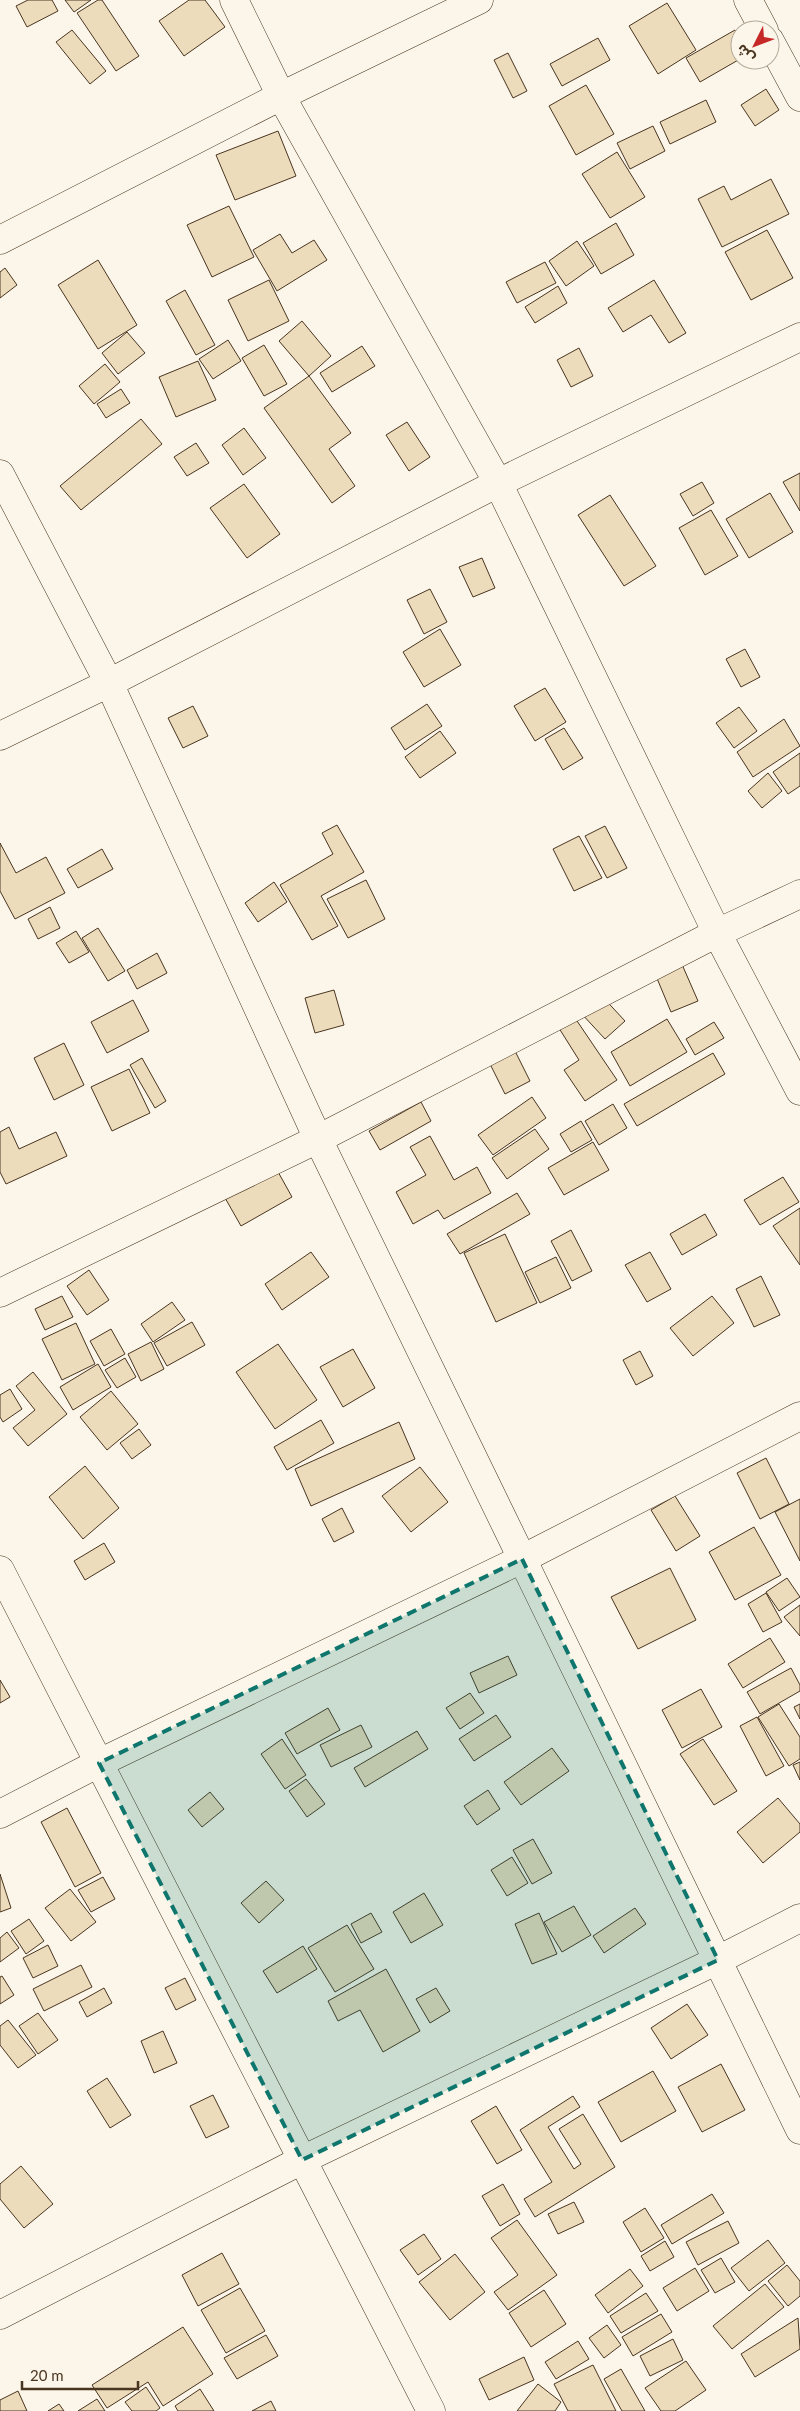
<svg xmlns="http://www.w3.org/2000/svg" width="800" height="2411" viewBox="0 0 800 2411" font-family="Lato,'Noto Sans Arabic',sans-serif">
<style>
.building{fill:#ecdcbc;stroke:#4a3520}
.lines{fill:none;stroke-linecap:round;stroke-linejoin:round}
.minor-casing{stroke:#4a3520;stroke-width:29}
.minor{stroke:#fbf6e9;stroke-width:28}
.marked{fill:#0f766e;fill-opacity:0.2;stroke:#0f766e;stroke-width:4;stroke-dasharray:10 6;stroke-linejoin:round}
</style>
<rect width="100%" height="100%" fill="#fbf6e9"/>
<!-- building -->
<g class="building">
<polygon points="28,0 52,0 58,11 27,27 16,6"/>
<polygon points="65,0 91,0 74,12"/>
<polygon points="98,0 102,0 139,56 116,71 77,13"/>
<polygon points="189,0 205,0 225,27 184,56 159,21"/>
<polygon points="667,3 696,50 658,74 629,26"/>
<polygon points="72,30 106,71 90,84 56,42"/>
<polygon points="735,30 740,39 740,59 700,82 686,58"/>
<polygon points="598,38 610,60 562,86 550,64"/>
<polygon points="508,53 527,91 513,98 494,60"/>
<polygon points="586,85 614,134 576,155 549,106"/>
<polygon points="766,89 779,110 755,126 741,105"/>
<polygon points="706,100 716,122 670,144 660,122"/>
<polygon points="653,126 665,151 630,169 617,143"/>
<polygon points="278,131 296,176 235,200 216,155"/>
<polygon points="617,152 645,197 610,218 582,174"/>
<polygon points="771,179 789,214 722,247 698,199 724,186 731,200"/>
<polygon points="229,206 254,257 212,277 187,225"/>
<polygon points="616,223 634,255 601,274 583,243"/>
<polygon points="767,230 793,278 751,300 725,252"/>
<polygon points="280,234 292,253 314,240 327,260 277,291 253,250"/>
<polygon points="577,241 594,266 566,286 549,261"/>
<polygon points="98,260 137,325 98,349 58,285"/>
<polygon points="545,262 556,283 517,303 506,282"/>
<polygon points="5,268 17,285 0,298 0,272"/>
<polygon points="269,280 289,321 248,341 228,300"/>
<polygon points="654,280 686,333 669,343 651,315 623,332 608,308"/>
<polygon points="558,286 567,303 535,323 525,307"/>
<polygon points="185,290 215,345 196,355 166,301"/>
<polygon points="302,321 331,356 309,376 279,341"/>
<polygon points="127,332 145,353 118,374 102,353"/>
<polygon points="228,340 241,361 213,379 199,359"/>
<polygon points="264,345 287,384 264,396 242,358"/>
<polygon points="362,346 375,366 332,392 320,373"/>
<polygon points="579,348 593,376 571,387 557,360"/>
<polygon points="198,361 216,400 176,417 159,377"/>
<polygon points="105,364 120,382 94,404 79,386"/>
<polygon points="309,376 351,433 329,449 355,486 332,503 264,408"/>
<polygon points="121,389 130,403 106,418 97,404"/>
<polygon points="141,419 162,444 81,510 60,486"/>
<polygon points="407,422 430,457 409,471 386,435"/>
<polygon points="244,428 266,458 243,475 222,445"/>
<polygon points="196,443 209,463 187,476 174,457"/>
<polygon points="800,473 800,511 783,482"/>
<polygon points="702,482 714,503 693,516 680,494"/>
<polygon points="244,484 280,534 247,558 210,508"/>
<polygon points="770,493 793,532 749,558 726,519"/>
<polygon points="610,495 656,566 624,586 578,515"/>
<polygon points="711,510 738,556 705,575 679,528"/>
<polygon points="482,558 495,588 473,597 459,567"/>
<polygon points="430,589 447,622 424,634 407,600"/>
<polygon points="440,629 461,665 424,687 403,652"/>
<polygon points="745,649 760,677 741,687 726,659"/>
<polygon points="545,688 566,722 535,741 514,706"/>
<polygon points="427,704 442,726 405,750 391,728"/>
<polygon points="193,706 208,736 183,748 168,718"/>
<polygon points="739,707 757,731 734,748 716,723"/>
<polygon points="784,719 800,746 753,777 737,752"/>
<polygon points="564,728 583,758 563,770 545,739"/>
<polygon points="440,731 456,753 420,778 405,757"/>
<polygon points="800,753 800,786 788,794 773,772"/>
<polygon points="768,773 782,791 762,808 748,791"/>
<polygon points="337,825 364,872 321,896 338,926 312,940 280,885 333,854 322,833"/>
<polygon points="605,826 627,868 607,878 585,836"/>
<polygon points="579,836 602,878 574,891 553,849"/>
<polygon points="0,843 16,873 46,857 65,893 15,919 0,891"/>
<polygon points="102,849 113,869 78,888 67,869"/>
<polygon points="366,880 385,919 348,938 327,899"/>
<polygon points="274,882 287,902 258,922 245,903"/>
<polygon points="50,907 60,928 38,939 28,919"/>
<polygon points="98,928 125,971 108,981 82,938"/>
<polygon points="76,931 89,952 69,963 56,943"/>
<polygon points="157,953 167,973 137,989 127,970"/>
<polygon points="677,953 698,1001 671,1012 651,964"/>
<polygon points="334,990 344,1025 315,1033 305,998"/>
<polygon points="600,994 625,1021 605,1039 580,1012"/>
<polygon points="133,1000 149,1031 107,1053 91,1022"/>
<polygon points="573,1015 617,1080 585,1101 564,1070 579,1060 557,1025"/>
<polygon points="667,1019 687,1052 630,1086 611,1052"/>
<polygon points="714,1022 724,1038 695,1055 686,1039"/>
<polygon points="64,1043 84,1085 54,1100 34,1058"/>
<polygon points="515,1051 530,1081 505,1094 490,1064"/>
<polygon points="713,1053 725,1074 637,1126 624,1104"/>
<polygon points="142,1058 166,1101 155,1108 130,1065"/>
<polygon points="129,1069 150,1113 112,1131 91,1087"/>
<polygon points="532,1097 546,1118 493,1155 478,1135"/>
<polygon points="421,1102 431,1121 380,1150 369,1131"/>
<polygon points="613,1104 627,1128 599,1145 585,1121"/>
<polygon points="581,1121 592,1140 571,1152 560,1134"/>
<polygon points="9,1127 19,1149 56,1132 67,1156 6,1184 0,1172 0,1132"/>
<polygon points="535,1129 549,1149 507,1179 492,1158"/>
<polygon points="430,1136 454,1180 477,1167 491,1193 444,1219 438,1210 413,1224 396,1192 426,1175 410,1147"/>
<polygon points="593,1142 609,1170 564,1195 548,1168"/>
<polygon points="272,1161 292,1197 241,1226 220,1189"/>
<polygon points="783,1177 799,1202 760,1225 744,1200"/>
<polygon points="517,1193 530,1214 460,1254 447,1234"/>
<polygon points="800,1208 800,1265 773,1226"/>
<polygon points="705,1214 717,1235 682,1255 670,1234"/>
<polygon points="571,1230 592,1271 572,1281 551,1241"/>
<polygon points="505,1234 537,1303 496,1322 464,1253"/>
<polygon points="311,1252 329,1277 282,1310 265,1284"/>
<polygon points="650,1252 671,1289 647,1302 625,1265"/>
<polygon points="556,1257 571,1288 540,1303 525,1272"/>
<polygon points="89,1270 109,1300 87,1315 67,1286"/>
<polygon points="761,1276 780,1315 754,1327 736,1289"/>
<polygon points="62,1296 73,1317 45,1330 35,1309"/>
<polygon points="712,1296 734,1323 693,1356 670,1328"/>
<polygon points="172,1302 185,1320 153,1342 141,1324"/>
<polygon points="192,1322 205,1345 167,1366 154,1343"/>
<polygon points="76,1323 95,1364 62,1380 42,1339"/>
<polygon points="111,1329 125,1354 104,1366 90,1341"/>
<polygon points="151,1342 164,1369 141,1381 128,1354"/>
<polygon points="278,1344 317,1400 275,1429 236,1372"/>
<polygon points="353,1349 375,1388 343,1407 320,1367"/>
<polygon points="640,1351 653,1376 636,1385 623,1360"/>
<polygon points="125,1358 136,1377 117,1388 105,1370"/>
<polygon points="98,1364 111,1387 73,1410 60,1387"/>
<polygon points="33,1372 67,1414 28,1446 13,1428 35,1410 16,1386"/>
<polygon points="10,1389 22,1409 3,1422 0,1417 0,1395"/>
<polygon points="111,1391 138,1424 107,1450 80,1417"/>
<polygon points="321,1420 334,1443 287,1470 274,1447"/>
<polygon points="399,1422 415,1459 311,1506 295,1469"/>
<polygon points="139,1429 151,1445 132,1459 120,1443"/>
<polygon points="766,1458 789,1504 760,1519 737,1473"/>
<polygon points="85,1466 119,1508 83,1539 49,1497"/>
<polygon points="420,1467 448,1502 411,1532 382,1496"/>
<polygon points="675,1496 700,1536 676,1551 651,1510"/>
<polygon points="800,1499 800,1561 775,1512"/>
<polygon points="342,1508 354,1532 334,1542 322,1519"/>
<polygon points="754,1527 781,1575 735,1600 709,1552"/>
<polygon points="104,1543 115,1562 85,1580 74,1561"/>
<polygon points="670,1568 696,1620 638,1649 611,1597"/>
<polygon points="787,1578 800,1597 779,1611 766,1592"/>
<polygon points="766,1593 782,1622 763,1632 748,1604"/>
<polygon points="800,1605 800,1636 784,1617"/>
<polygon points="770,1638 785,1662 743,1688 728,1664"/>
<polygon points="508,1656 517,1675 479,1693 470,1673"/>
<polygon points="791,1668 800,1685 800,1691 760,1714 747,1692"/>
<polygon points="0,1680 10,1697 0,1703"/>
<polygon points="701,1689 722,1727 682,1748 662,1710"/>
<polygon points="470,1693 484,1713 460,1729 446,1708"/>
<polygon points="779,1704 800,1737 800,1759 789,1766 758,1717"/>
<polygon points="800,1704 800,1719 794,1707"/>
<polygon points="328,1708 340,1730 297,1754 285,1733"/>
<polygon points="496,1715 511,1737 474,1761 459,1739"/>
<polygon points="757,1717 784,1766 766,1776 740,1726"/>
<polygon points="361,1725 372,1747 331,1767 320,1745"/>
<polygon points="417,1731 428,1749 365,1787 354,1768"/>
<polygon points="282,1739 306,1775 285,1789 261,1754"/>
<polygon points="703,1739 737,1791 714,1805 680,1754"/>
<polygon points="552,1748 569,1771 521,1805 504,1782"/>
<polygon points="800,1762 800,1780 793,1765"/>
<polygon points="306,1779 325,1804 307,1817 289,1791"/>
<polygon points="488,1790 500,1809 477,1825 464,1806"/>
<polygon points="210,1792 224,1809 202,1827 188,1810"/>
<polygon points="778,1798 800,1824 800,1832 763,1863 737,1832"/>
<polygon points="67,1808 101,1873 75,1887 41,1822"/>
<polygon points="533,1839 552,1873 532,1884 513,1850"/>
<polygon points="512,1857 528,1883 507,1896 491,1870"/>
<polygon points="0,1874 11,1908 0,1912"/>
<polygon points="103,1877 115,1899 91,1912 78,1890"/>
<polygon points="266,1881 284,1900 259,1923 241,1903"/>
<polygon points="70,1889 96,1922 71,1941 45,1908"/>
<polygon points="424,1893 443,1925 411,1943 393,1912"/>
<polygon points="574,1906 591,1935 562,1952 544,1922"/>
<polygon points="635,1908 646,1924 604,1953 593,1936"/>
<polygon points="371,1913 382,1932 361,1943 351,1924"/>
<polygon points="539,1913 557,1954 532,1964 515,1924"/>
<polygon points="29,1919 44,1941 26,1954 11,1931"/>
<polygon points="347,1925 374,1969 335,1992 308,1948"/>
<polygon points="7,1932 19,1948 0,1962 0,1938"/>
<polygon points="48,1945 58,1966 33,1978 23,1958"/>
<polygon points="303,1946 317,1969 277,1993 263,1971"/>
<polygon points="81,1965 92,1987 44,2011 33,1989"/>
<polygon points="386,1969 420,2031 383,2052 360,2010 338,2021 328,2001"/>
<polygon points="2,1976 14,1995 0,2004 0,1977"/>
<polygon points="185,1978 196,2000 176,2010 165,1988"/>
<polygon points="104,1988 112,2003 87,2017 79,2002"/>
<polygon points="436,1988 450,2011 430,2023 416,1999"/>
<polygon points="687,2004 708,2035 671,2059 651,2028"/>
<polygon points="38,2013 58,2040 38,2054 19,2026"/>
<polygon points="8,2020 36,2055 18,2068 0,2045 0,2026"/>
<polygon points="163,2031 177,2063 154,2073 141,2041"/>
<polygon points="721,2064 745,2110 702,2132 678,2087"/>
<polygon points="653,2071 676,2111 621,2142 598,2102"/>
<polygon points="107,2078 131,2115 110,2128 87,2091"/>
<polygon points="213,2095 229,2127 206,2138 190,2106"/>
<polygon points="573,2096 580,2107 548,2127 574,2169 581,2164 559,2129 583,2114 615,2167 535,2217 524,2199 552,2182 520,2130"/>
<polygon points="496,2106 522,2150 497,2164 471,2121"/>
<polygon points="21,2166 53,2204 24,2228 0,2199 0,2184"/>
<polygon points="503,2184 520,2214 500,2226 482,2196"/>
<polygon points="712,2194 724,2213 672,2244 661,2225"/>
<polygon points="574,2202 584,2222 558,2234 548,2214"/>
<polygon points="645,2208 664,2238 641,2252 623,2222"/>
<polygon points="517,2220 557,2275 508,2310 494,2292 518,2275 491,2238"/>
<polygon points="728,2221 739,2243 698,2265 686,2242"/>
<polygon points="424,2234 441,2259 418,2275 400,2250"/>
<polygon points="768,2240 785,2263 749,2291 731,2268"/>
<polygon points="665,2241 674,2257 650,2271 641,2256"/>
<polygon points="222,2253 239,2284 198,2306 182,2275"/>
<polygon points="455,2254 485,2292 450,2320 419,2282"/>
<polygon points="721,2258 735,2282 715,2293 701,2270"/>
<polygon points="787,2265 800,2281 800,2296 788,2306 768,2281"/>
<polygon points="695,2268 709,2291 677,2311 663,2288"/>
<polygon points="630,2269 643,2286 608,2313 595,2295"/>
<polygon points="765,2284 784,2307 732,2349 713,2326"/>
<polygon points="240,2288 265,2331 226,2353 201,2310"/>
<polygon points="544,2290 566,2324 531,2347 509,2313"/>
<polygon points="646,2293 658,2311 621,2333 610,2316"/>
<polygon points="661,2314 672,2332 633,2356 622,2337"/>
<polygon points="798,2318 800,2349 755,2377 741,2354"/>
<polygon points="607,2325 621,2345 604,2358 589,2338"/>
<polygon points="183,2327 213,2374 163,2406 148,2382 107,2408 92,2385"/>
<polygon points="266,2335 278,2356 237,2379 224,2358"/>
<polygon points="673,2339 683,2360 650,2376 640,2356"/>
<polygon points="578,2341 589,2359 556,2379 545,2362"/>
<polygon points="524,2357 534,2380 489,2400 479,2379"/>
<polygon points="686,2361 706,2390 675,2411 661,2411 645,2388"/>
<polygon points="593,2365 616,2411 568,2411 554,2384"/>
<polygon points="621,2369 645,2411 622,2411 604,2379"/>
<polygon points="538,2384 561,2402 555,2411 517,2411"/>
<polygon points="146,2387 160,2408 156,2411 132,2411 125,2402"/>
<polygon points="200,2389 214,2411 178,2411 175,2406"/>
<polygon points="18,2391 27,2411 0,2411 0,2400"/>
<polygon points="97,2399 105,2411 78,2411"/>
<polygon points="271,2401 276,2411 252,2411"/>
<polygon points="59,2404 64,2411 48,2411"/>
</g>
<g class="lines">
<defs>
<g id="minor">
<polyline points="234,0 281,96 498,483 717,933 800,1091"/>
<polyline points="748,0 764,30"/>
<polyline points="770,41 800,97"/>
<polyline points="0,240 281,96 479,0"/>
<polyline points="0,474 109,683 318,1139 800,2130"/>
<polyline points="0,736 109,683 498,483 800,337"/>
<polyline points="0,1293 318,1139 717,933 800,894"/>
<polyline points="0,1570 431,2411"/>
<polyline points="0,1814 99,1763 522,1559 800,1416"/>
<polyline points="0,2315 302,2160 718,1960 800,1918"/>
</g>
</defs>
<!-- minor casing -->
<use href="#minor" class="minor-casing"/>
<!-- minor -->
<use href="#minor" class="minor"/>
</g>
<!-- marked area -->
<path class="marked" d="M522,1559L718,1960L302,2160L99,1763Z"/>
<!-- north arrow -->
<g transform="translate(755 45) rotate(228)"><circle r="24" fill="#fbf6e9" stroke="#b4a999"/>
<path d="M0-4L9 19L0 12L-9 19Z" fill="#c62828"/>
<text y="-8" font-size="14" font-weight="bold" text-anchor="middle" fill="#4a3520">ش</text>
</g>
<!-- scale -->
<path d="M22 2381v8h116v-8" fill="none" stroke="#4a3520" stroke-width="2.5"/>
<text x="30" y="2381" font-size="15" fill="#4a3520" stroke="#fbf6e9" stroke-width="4" paint-order="stroke">20 m</text>
</svg>
